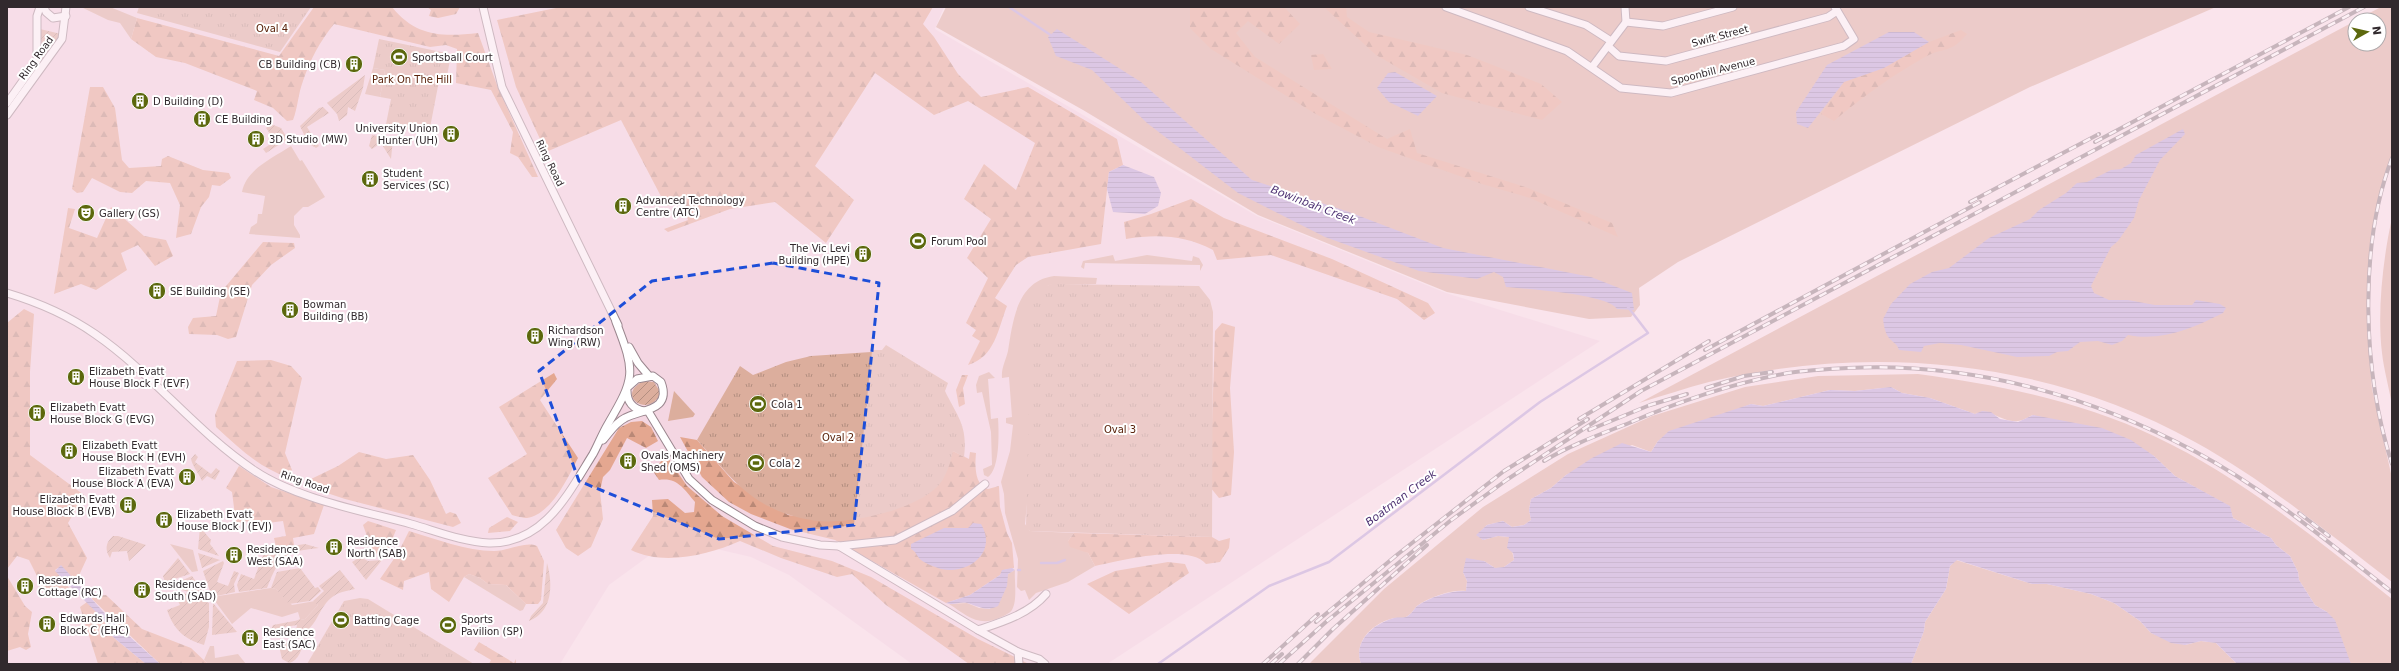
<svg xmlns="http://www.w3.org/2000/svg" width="2399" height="671" viewBox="0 0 2399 671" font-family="'DejaVu Sans',sans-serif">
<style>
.built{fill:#f4d6e2}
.grass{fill:#dcae9d}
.forest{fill:url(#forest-firs)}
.park{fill:url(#park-tufts)}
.garden{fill:url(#garden-furrows)}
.water{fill:url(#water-rules)}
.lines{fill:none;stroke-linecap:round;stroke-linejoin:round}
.stream{stroke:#b9a4da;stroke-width:2.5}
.minor-casing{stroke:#9a868e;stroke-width:9}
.minor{stroke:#fff;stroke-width:7}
.rail-casing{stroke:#8b7c82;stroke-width:4}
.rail{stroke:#fff;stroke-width:2.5;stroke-dasharray:8;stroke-linecap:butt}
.marked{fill:none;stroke:#1d4ed8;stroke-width:3;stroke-dasharray:8 5;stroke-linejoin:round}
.labels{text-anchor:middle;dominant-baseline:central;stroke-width:4;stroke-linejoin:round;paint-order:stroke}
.park-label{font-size:10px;fill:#5a230b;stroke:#fff}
.street-label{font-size:10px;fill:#31292d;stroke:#fff}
.poi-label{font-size:10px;fill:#31292d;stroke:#fff;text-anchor:start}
.water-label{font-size:11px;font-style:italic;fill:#4e3273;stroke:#fff}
</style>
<defs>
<pattern id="forest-firs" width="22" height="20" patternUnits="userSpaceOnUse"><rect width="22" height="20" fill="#e4a790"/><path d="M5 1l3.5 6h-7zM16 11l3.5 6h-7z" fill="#b98876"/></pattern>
<pattern id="park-tufts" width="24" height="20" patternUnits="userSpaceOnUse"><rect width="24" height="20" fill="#dcae9d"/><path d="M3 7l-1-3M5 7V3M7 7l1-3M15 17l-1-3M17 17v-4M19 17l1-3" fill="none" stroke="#b38e80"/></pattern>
<pattern id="garden-furrows" width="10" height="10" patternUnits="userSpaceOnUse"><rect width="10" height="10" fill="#dcae9d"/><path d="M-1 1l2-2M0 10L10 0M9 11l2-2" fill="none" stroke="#b38e80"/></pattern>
<pattern id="water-rules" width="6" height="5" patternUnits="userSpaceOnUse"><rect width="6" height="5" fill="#b9a4da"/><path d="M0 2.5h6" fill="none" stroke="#9786b1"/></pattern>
</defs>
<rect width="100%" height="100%" fill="#fae4ec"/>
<!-- built -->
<polygon class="built" points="7,7 944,7 935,29 1257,216 1446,293 1600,341 1107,664 912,664 789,575 751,557 708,547 650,555 609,585 560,664 7,664"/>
<!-- grass -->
<g class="grass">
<polygon points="81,7 110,7 137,18 131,39 120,23 108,20"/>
<polygon points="946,7 2216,7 2030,87 1678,262 1639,288 1640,305 1631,317 1589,319 1447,292 1258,215 1083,110 936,27"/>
<path d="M2381,7H2392V154L2379,200L2367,286V328L2372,389L2392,478V582C2328,533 2266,481 2195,442C2049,360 1871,343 1709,382C1686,388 1662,396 1639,403L2355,21V44H2379V20H2356Z"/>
<polygon points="373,68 385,70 380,97 365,94"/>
<path d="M291,146L300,161L302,160L325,197L308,207H303L294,216V225L300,235V238L249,234L251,227L257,223L258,214H262L265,196L242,192C246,169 273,158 291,146Z"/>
<path d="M2392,218V405C2389,388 2384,370 2382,353C2377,312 2383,258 2392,218Z"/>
<polygon points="1113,255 1115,261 1147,255 1192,261 1193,256 1199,258 1203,265 1200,271 1200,265 1085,263 1084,269 1081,267 1083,261"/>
<path d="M1054,276L1097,278L1096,284L1048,285L1025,524L1030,531L1074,533L1068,541L1088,553L1095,566L1068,582L1036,593L1029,600L1025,590L1021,591L1017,587L1018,559L1005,513L1004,494L1001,482L1010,451L1013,425L1006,423V418L1012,417L1009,377L1002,378C1001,368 1006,360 1008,351C1013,320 1017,281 1054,276Z"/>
<path d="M989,372L995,378L988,379L991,419L998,418C999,432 1000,469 988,477L984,475L983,469L992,465L991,432L982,392L977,393L976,385L979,376Z"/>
<path d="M1918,374C2000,385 2080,401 2156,437C2241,477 2319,541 2392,599V664H2351L2327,612L2315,605L2299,580L2298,572L2290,556L2276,545L2271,538L2233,518L2229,506L2175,476L2154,456L2033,415C2028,417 2022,421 2018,421C2001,423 1991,407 1975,414L1930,398L1902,393L1891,387L1855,391L1830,390L1763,406L1751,404L1658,441L1651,452L1632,445L1566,475L1551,488L1531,499L1529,510L1531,520L1524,525L1512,527L1503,521L1487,525L1477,535L1483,540L1498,536L1509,537L1514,560L1504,567L1495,568L1484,561L1463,572L1467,581L1466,591C1452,589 1429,597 1417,606C1414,609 1411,615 1406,617C1402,618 1398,617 1394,618C1373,623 1353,641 1361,664H1309L1384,589L1483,507L1568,454L1652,416L1745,387L1818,376Z"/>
<polygon points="674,391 695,414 693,417 668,421"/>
<polygon points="170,544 193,550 198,571 192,572"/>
<polygon points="1956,560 2032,584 2047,584 2091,594 2114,603 2140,621 2151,633 2185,645 2201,641 2216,643 2237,664 1911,664 1924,631 1925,622 1946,589 1950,566"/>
<path d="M1015,570C1014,580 1018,600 1012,610C1009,614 1003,616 999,618C978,627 966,615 949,604L967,603L979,608L990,609L1008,574Z"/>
<polygon points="469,574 480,578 488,584 506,585 526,604 523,610 520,611 464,577"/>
<polygon points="271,588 276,589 292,605 315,601 318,605 305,619 296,621 300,619 298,612 282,617 251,608 232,624 212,597"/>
<polygon points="210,646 214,646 215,658 238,654 246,664 208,664 204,660"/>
</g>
<!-- forest -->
<g class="forest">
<path d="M314,7H392C416,37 443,37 478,33L497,85L538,177H532L518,157L510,153L513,132L491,90L456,83L457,49L446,45L430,47L334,24C320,41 310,60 303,81C298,94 298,107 293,120L287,121L273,108L254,100L257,91L185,63L156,57L131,39L137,18L279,56Z"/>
<polygon points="427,7 460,7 456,14 438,18 429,16 431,10"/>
<path d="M561,7H933L923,24L934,37L958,74L981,97L1028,87L1117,139L1123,165L1109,172L1101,244L1028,257L1016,265L995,298L1007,306C998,329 995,357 968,365L980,341L972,336L976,330L966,323L988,278L967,258L991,219L964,199L984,164L1016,190L1035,143L968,101L934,115L875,73L815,166L854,200L826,243L775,202L730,209L668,232L664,229L688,220L682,204L666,206L621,120L546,152L516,87L497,20Z"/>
<polygon points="1190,7 1284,7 1300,24 1279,44 1248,21 1236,33 1255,57 1387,139 1410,129 1417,153 1528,188 1612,223 1618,237 1530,198 1482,184 1378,147 1314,113 1211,49 1190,28"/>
<polygon points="1324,7 1346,7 1347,17 1369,32 1467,55 1541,84 1562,102 1542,120 1442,93 1376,55"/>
<path d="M1961,30L1967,34C1949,55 1945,46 1925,57C1893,75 1862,97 1834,121L1821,114L1844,82L1884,68L1929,42Z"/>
<polygon points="1323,54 1332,69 1314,70 1311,55"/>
<polygon points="90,87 103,87 115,108 122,160 129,168 161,166 162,159 168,156 203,170 229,173 231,178 220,186 212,185 209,197 201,207 191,234 176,238 180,205 170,183 146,181 132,193 120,192 92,178 83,192 77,193 72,189"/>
<path d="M1191,199L1224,218L1332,259L1428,303L1435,313L1424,320L1397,299L1271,255L1217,260L1213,250C1185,235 1157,234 1126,239L1124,222L1151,214Z"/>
<polygon points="111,207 144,236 166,240 173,256 155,266 138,245 121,253 127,270 96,290 81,284 54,294 68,208 75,209 69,228 97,238"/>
<polygon points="263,242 294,243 295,248 271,265 252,285 236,337 228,339 217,335 189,334 188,327 193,318 216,316 221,292"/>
<polygon points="24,309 34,314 30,372 30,455 84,495 68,523 87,558 76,582 61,566 55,570 72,592 45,592 29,560 17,556 7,569 7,323"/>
<polygon points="1222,323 1235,327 1230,388 1234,452 1231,495 1219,498 1210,487 1215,331"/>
<path d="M271,360L291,366L302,378L285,453L292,470L287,477C258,467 238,447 216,427L215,415L237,361Z"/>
<path d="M554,373L557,379L540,400L578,458C568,477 552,514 527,518C523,518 516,516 512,515L488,478L527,454L499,407Z"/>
<polygon points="962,375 968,375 963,388 965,404 959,407 956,390"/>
<polygon points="642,421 651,427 658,441 646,448 627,438 610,470 603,477 600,491 603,519 591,547 578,556 566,548 556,530 619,428 631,422"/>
<path d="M680,437L697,440L734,482L788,515L837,521L953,451L969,459L970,452L976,453C975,465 974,485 988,489L999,486L1000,507L1007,533L1012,543L1014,568L1004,570L1000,575L970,595L946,603L835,540L790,529L751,514L729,502L702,477Z"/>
<polygon points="359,452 386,459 413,455 430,480 446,514 450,512 456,514 461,523 453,527 345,499 312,488 311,479 338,466"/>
<path d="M666,455L687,486L722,516L773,546L832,561L871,577L978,639L1029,664H969L886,605L852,574L837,577L781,558L740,541C709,555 663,566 631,550L653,516L652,500L668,499L685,513L694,512L695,502C684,489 677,477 659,480L653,471Z"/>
<polygon points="239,466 271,487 324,505 314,534 293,538 294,545 276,547 274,538 286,536 283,521 251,525 250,521 236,523 232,492 226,488"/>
<polygon points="507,517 518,522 510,531 488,533 489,528"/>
<polygon points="368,521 396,530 387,552 380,554 373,553 363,525"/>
<path d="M409,531C436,539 466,551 494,551C508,551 525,541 537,546L544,561L541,600L538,604H526L506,585L488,584L480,578L469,574L464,577L449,602L431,589L429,572L404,581L403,590L380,579L398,553Z"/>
<path d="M1074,533L1212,537L1219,541L1230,538L1229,548L1220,562L1206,564C1189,543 1119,561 1095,566L1088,553L1070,547L1068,541Z"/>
<polygon points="1168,562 1185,564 1189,573 1129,614 1087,584 1115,571"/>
<polygon points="7,576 25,606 32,612 28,634 31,647 26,650 20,647 7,651"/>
<polygon points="106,595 142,629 191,648 208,664 160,664 92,599 93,596"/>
<polygon points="87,602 103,619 113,637 146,664 98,664 80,607"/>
<polygon points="479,642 514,663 516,659 516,664 489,664 491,660 474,650"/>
</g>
<!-- park -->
<g class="park">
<polygon points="139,7 311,7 280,52 137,13"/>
<polygon points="379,39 451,54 446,82 439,81 429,133 386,124 391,99 380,97 385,70 373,68"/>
<path d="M1053,284L1199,286L1210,300L1213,312L1212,537L1030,531L1026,527L1031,304C1035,293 1041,286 1053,284Z"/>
<path d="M886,345L948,383L945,391C957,416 968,425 964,457L953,451C950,464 946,478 937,487C915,508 868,519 838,521C815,523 790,517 770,507C739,492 720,464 697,440L740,366L753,375L786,362L811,356L871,352L873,350H882Z"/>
<polygon points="360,598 368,599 474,664 307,664 344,601"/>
</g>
<!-- garden -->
<g class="garden">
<polygon points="40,29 61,34 27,85 15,97 43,57"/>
<polygon points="365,75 363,88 355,111 348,107 347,115 339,121 337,114 327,103"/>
<polygon points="323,107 329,113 307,127 319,146 316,148 308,143 300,126 319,108"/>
<polygon points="271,124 281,128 288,139 266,153 263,149 275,141 266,128"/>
<polygon points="372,135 393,139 391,159 381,143 372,149 369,146"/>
<path d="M644,381L654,382L659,390V396C646,418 615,394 644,381Z"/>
<path d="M195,454L198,457L195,462L211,474L216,468L220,471L215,480L207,476L202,481C199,473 193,468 191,459Z"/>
<polygon points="200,527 211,540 210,544 219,556 198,549"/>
<path d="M113,536H118L146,545L129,561L127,551L112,552L110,558C105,550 105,543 113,536Z"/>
<path d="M305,544L319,548C284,552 280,555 267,588L239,592L237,585L241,574L254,579L265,550Z"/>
<polygon points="198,553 220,560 202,568"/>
<polygon points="360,557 368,561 382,560 366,580 352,562"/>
<polygon points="178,558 190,574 165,582 163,576"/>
<polygon points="223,561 224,563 217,582 228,586 234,571 239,573 234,584 235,592 212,597 203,571"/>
<path d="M547,563C553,584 553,612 529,621L531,616L543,603Z"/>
<polygon points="300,568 315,588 318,587 321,591 310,601 289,604 276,589 271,588 277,572"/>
<path d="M340,570L355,589C346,591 338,592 331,598C317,609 316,634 295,634L297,625L279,628L277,634L270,632L273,625L305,619L318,605L313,601L324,591L319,586Z"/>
<polygon points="192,576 208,598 169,586"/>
<path d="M184,593L209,603V627L204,645C184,639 174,630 167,610L180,605L178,601Z"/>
<polygon points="213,603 237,632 212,635"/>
<path d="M305,639C302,648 299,661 289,663L282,659L280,650L283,643Z"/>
</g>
<!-- water -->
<g class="water">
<path d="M1057,29L1141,82L1252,180L1349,212L1443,248L1591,277L1632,293L1634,310L1617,309C1608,294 1527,289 1506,287L1503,277L1494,272L1477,279L1419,271L1325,237L1238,193L1147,123L1092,70L1056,56L1048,37Z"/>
<polygon points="1889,32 1914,32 1929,42 1884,68 1844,82 1808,128 1797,124 1796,112 1827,65"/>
<polygon points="1395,72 1437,96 1418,116 1389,102 1377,88 1388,73"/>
<path d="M2183,129L2185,134L2160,160L2139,200L2134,218L2118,241L2111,247L2091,286L2094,293L2109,300H2128L2155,305H2192L2196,300L2220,304L2226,308L2223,313C2193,328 2162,342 2128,335L2122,341L2112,345L2098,341L2080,342L2068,351L2057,352L2049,356L2017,357L1961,345L1940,343L1924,346L1921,352L1899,350C1897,344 1895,344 1891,340C1885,335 1884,326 1883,319L1891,304L1910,284L1932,272L1949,268L1989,238L2030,219L2039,210L2066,193L2077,183L2087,182L2111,170L2121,169L2131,163L2136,155Z"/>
<polygon points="1123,165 1154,177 1161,193 1158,206 1145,214 1113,212 1107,189 1109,172"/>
<path d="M1891,387L1902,393L1930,398L1975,414L1982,411L1991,412L2000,419L2018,422L2033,415L2102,428L2131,440L2154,456L2175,476L2230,506L2233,518L2271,538L2276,545L2290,556L2298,572L2299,580L2315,605L2327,612L2335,620L2351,664H2237L2216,643L2201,641L2185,645L2171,643L2151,633L2140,621L2114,603L2091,594L2047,584H2032L1957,560L1950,566L1946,589L1925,622L1924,631L1911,664H1361C1353,641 1373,624 1394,618C1398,617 1402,618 1406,617C1411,615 1414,609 1417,606C1430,597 1451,590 1466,591L1467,581L1463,572L1466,558L1484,561L1495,568L1504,567L1514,560L1513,553L1507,548L1509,537L1498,536L1483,540L1476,535L1487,525L1503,521L1512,527L1524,525L1531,520L1529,510L1531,499L1551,488L1566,475L1592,458L1622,443L1651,452L1658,441L1669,431L1751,404L1763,406L1830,390L1855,391Z"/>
<path d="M973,523L981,524C998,552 969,575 941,569C935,567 926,564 921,560C917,557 916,551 911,549V544L944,528H968Z"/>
<polygon points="61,565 108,617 160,664 146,664 113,637 103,619 55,571"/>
<path d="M1012,568L1015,570L1008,574L1007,586L998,606C986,612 978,606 967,603C960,601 953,606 946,603L970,595L1000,575L1002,570Z"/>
</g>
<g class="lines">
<!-- stream -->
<g class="stream">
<polyline points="1009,7 1052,36"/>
<polyline points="1041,563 1057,563 1065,560"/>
<polyline points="1018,570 1020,570"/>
<polyline points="1158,664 1269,586 1329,562 1540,402 1648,333 1628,307"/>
</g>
<defs>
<g id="minor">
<polyline points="44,7 46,12 53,18 66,16"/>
<polyline points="483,7 502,87 618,325"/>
<polyline points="1446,7 1567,51 1621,88 1671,93 1844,46 1854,39 1835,7"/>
<polyline points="1529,7 1586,25 1611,41"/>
<polyline points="1626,22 1663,26 1733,7"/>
<polyline points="1608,46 1619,56 1666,61 1828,17 1837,11"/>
<polyline points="1592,67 1626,22 1625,7"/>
<polyline points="7,103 37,61 37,16 40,7"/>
<polyline points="7,115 62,39 66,7"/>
<path d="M7,293C37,302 69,316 95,334C153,374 196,432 255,471C297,499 363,511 411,524C436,531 463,542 489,543C544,544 568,494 593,454C598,445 602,434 608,424C635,378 636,373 616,322"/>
<polyline points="629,347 638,363 649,376"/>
<path d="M627,391C627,402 633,409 644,411"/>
<polyline points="648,411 689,479 712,500 755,526 782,537 820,545 839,546 895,540 952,511 985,484"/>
<path d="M603,440C610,432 615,423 625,418C642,409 672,411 661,382L653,376L637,379L628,387"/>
<polyline points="839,546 978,630 1018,652 1039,659 1045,664"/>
<path d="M978,630C1002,622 1029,614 1046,594"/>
<polyline points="1018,652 1019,664"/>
</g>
</defs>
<!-- minor casing -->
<use href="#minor" class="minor-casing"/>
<!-- minor -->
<use href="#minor" class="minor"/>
<defs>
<g id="rail">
<polyline points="2095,142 2349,7"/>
<path d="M2392,158C2358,247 2363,374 2392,464"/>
<polyline points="1970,202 2099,134"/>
<polyline points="1705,350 1980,202"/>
<polyline points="1706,388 1744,376 1772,372"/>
<polyline points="1579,419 1709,341"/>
<polyline points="1589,430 1650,405 1687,394"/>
<path d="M1544,461C1570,445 1601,434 1629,423C1680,401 1734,383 1788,373C1808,370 1828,369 1848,368C1970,362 2089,395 2196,452C2267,490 2329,543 2392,592"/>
<polyline points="2299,513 2329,536"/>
<polyline points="1316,622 1398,554 1504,471 1588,419"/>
<polyline points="1263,664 1318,614"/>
<polyline points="1271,664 1282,654"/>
<polyline points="1279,664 1327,621 1450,521 1508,479 1641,391 2364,7"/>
<polyline points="1298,664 1333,629 1427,545"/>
</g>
</defs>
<!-- rail casing -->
<use href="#rail" class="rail-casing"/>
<!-- rail -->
<use href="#rail" class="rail"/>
</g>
<!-- marked area -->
<path d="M0 0H2399V671H0ZM773,263L879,283L854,525L719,539L579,481L539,371L652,281Z" fill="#fae4ec" fill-opacity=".55" fill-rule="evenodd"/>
<path class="marked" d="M773,263L879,283L854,525L719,539L579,481L539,371L652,281Z"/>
<!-- icons -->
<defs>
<symbol id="stadium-disc" viewBox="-11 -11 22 22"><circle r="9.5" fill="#5c680d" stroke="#fff"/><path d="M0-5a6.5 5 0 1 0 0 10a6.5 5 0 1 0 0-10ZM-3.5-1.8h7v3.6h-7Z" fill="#fff"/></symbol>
<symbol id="building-disc" viewBox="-11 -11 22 22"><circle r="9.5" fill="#5c680d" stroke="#fff"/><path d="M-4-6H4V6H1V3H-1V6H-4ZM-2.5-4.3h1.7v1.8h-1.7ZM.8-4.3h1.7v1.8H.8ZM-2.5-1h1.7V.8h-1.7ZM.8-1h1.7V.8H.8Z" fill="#fff"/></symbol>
<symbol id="theatre-disc" viewBox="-11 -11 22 22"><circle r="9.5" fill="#5c680d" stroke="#fff"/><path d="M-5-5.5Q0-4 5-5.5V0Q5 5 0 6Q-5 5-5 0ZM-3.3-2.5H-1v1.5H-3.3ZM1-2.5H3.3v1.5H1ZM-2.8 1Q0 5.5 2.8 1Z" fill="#fff"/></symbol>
</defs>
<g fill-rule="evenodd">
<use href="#stadium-disc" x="389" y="47" width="20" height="20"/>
<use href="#building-disc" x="344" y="54" width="20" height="20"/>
<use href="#building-disc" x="130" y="91" width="20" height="20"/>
<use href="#building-disc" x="192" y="109" width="20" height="20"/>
<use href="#building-disc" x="441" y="124" width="20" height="20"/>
<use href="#building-disc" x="246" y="129" width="20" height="20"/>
<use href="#building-disc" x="360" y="169" width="20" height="20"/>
<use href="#building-disc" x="613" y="196" width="20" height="20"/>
<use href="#theatre-disc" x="76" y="203" width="20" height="20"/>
<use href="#stadium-disc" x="908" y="231" width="20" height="20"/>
<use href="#building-disc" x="853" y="244" width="20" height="20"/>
<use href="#building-disc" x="147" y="281" width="20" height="20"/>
<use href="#building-disc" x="280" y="300" width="20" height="20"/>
<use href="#building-disc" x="525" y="326" width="20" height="20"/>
<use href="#building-disc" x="66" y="367" width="20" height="20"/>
<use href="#stadium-disc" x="748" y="394" width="20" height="20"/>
<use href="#building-disc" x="27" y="403" width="20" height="20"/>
<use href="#building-disc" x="59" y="441" width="20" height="20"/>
<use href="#building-disc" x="618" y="451" width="20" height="20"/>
<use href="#stadium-disc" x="746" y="453" width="20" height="20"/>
<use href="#building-disc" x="177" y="467" width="20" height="20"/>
<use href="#building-disc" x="118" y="495" width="20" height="20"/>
<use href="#building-disc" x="154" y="510" width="20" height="20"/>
<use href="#building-disc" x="324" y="537" width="20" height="20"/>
<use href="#building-disc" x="224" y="545" width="20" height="20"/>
<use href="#building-disc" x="15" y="576" width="20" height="20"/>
<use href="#building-disc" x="132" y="580" width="20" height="20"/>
<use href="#stadium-disc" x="331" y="610" width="20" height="20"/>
<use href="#building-disc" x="37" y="614" width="20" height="20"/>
<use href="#stadium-disc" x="438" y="615" width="20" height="20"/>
<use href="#building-disc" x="240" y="628" width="20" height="20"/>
</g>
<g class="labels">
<!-- park labels -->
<g class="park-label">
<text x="272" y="28">Oval 4</text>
<text x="412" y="79">Park On The Hill</text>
<text x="1120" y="429">Oval 3</text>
<text x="838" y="437">Oval 2</text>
</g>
<!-- street labels -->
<g class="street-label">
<text transform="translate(1720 36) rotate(-15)">Swift Street</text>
<text transform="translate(36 58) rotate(-54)">Ring Road</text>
<text transform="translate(1713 71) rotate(-14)">Spoonbill Avenue</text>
<text transform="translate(550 163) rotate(64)">Ring Road</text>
<text transform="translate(305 482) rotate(19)">Ring Road</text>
</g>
<!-- poi labels -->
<g class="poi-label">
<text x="412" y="57">Sportsball Court</text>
<text x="341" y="64" text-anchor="end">CB Building (CB)</text>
<text x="153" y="101">D Building (D)</text>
<text x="215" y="119">CE Building</text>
<text x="438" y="128" text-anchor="end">University Union<tspan x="438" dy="12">Hunter (UH)</tspan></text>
<text x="269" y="139">3D Studio (MW)</text>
<text x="383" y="173">Student<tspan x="383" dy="12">Services (SC)</tspan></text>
<text x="636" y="200">Advanced Technology<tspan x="636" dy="12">Centre (ATC)</tspan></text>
<text x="99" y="213">Gallery (GS)</text>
<text x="931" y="241">Forum Pool</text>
<text x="850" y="248" text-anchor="end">The Vic Levi<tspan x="850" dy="12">Building (HPE)</tspan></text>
<text x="170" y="291">SE Building (SE)</text>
<text x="303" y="304">Bowman<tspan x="303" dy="12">Building (BB)</tspan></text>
<text x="548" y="330">Richardson<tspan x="548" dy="12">Wing (RW)</tspan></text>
<text x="89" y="371">Elizabeth Evatt<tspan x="89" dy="12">House Block F (EVF)</tspan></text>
<text x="771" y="404">Cola 1</text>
<text x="50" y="407">Elizabeth Evatt<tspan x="50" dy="12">House Block G (EVG)</tspan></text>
<text x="82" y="445">Elizabeth Evatt<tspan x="82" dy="12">House Block H (EVH)</tspan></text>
<text x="641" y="455">Ovals Machinery<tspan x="641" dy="12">Shed (OMS)</tspan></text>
<text x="769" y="463">Cola 2</text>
<text x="174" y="471" text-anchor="end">Elizabeth Evatt<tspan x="174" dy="12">House Block A (EVA)</tspan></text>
<text x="115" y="499" text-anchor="end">Elizabeth Evatt<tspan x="115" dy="12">House Block B (EVB)</tspan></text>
<text x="177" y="514">Elizabeth Evatt<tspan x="177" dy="12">House Block J (EVJ)</tspan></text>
<text x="347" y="541">Residence<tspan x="347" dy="12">North (SAB)</tspan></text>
<text x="247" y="549">Residence<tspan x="247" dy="12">West (SAA)</tspan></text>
<text x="38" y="580">Research<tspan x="38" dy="12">Cottage (RC)</tspan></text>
<text x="155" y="584">Residence<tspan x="155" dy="12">South (SAD)</tspan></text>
<text x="60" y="618">Edwards Hall<tspan x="60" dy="12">Block C (EHC)</tspan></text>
<text x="461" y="619">Sports<tspan x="461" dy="12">Pavilion (SP)</tspan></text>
<text x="354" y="620">Batting Cage</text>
<text x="263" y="632">Residence<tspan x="263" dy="12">East (SAC)</tspan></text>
</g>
<!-- water labels -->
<g class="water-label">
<text transform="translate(1313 205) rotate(21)">Bowinbah Creek</text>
<text transform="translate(1401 498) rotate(-37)">Boatman Creek</text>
</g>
</g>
<!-- border -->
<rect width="2399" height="671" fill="none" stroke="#31292d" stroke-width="16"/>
<!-- north arrow -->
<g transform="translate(2367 32) rotate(82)"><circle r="19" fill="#ffffff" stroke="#ada9ab"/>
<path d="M0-3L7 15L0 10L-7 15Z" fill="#5c680d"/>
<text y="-6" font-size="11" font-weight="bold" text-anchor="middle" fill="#31292d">N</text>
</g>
</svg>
